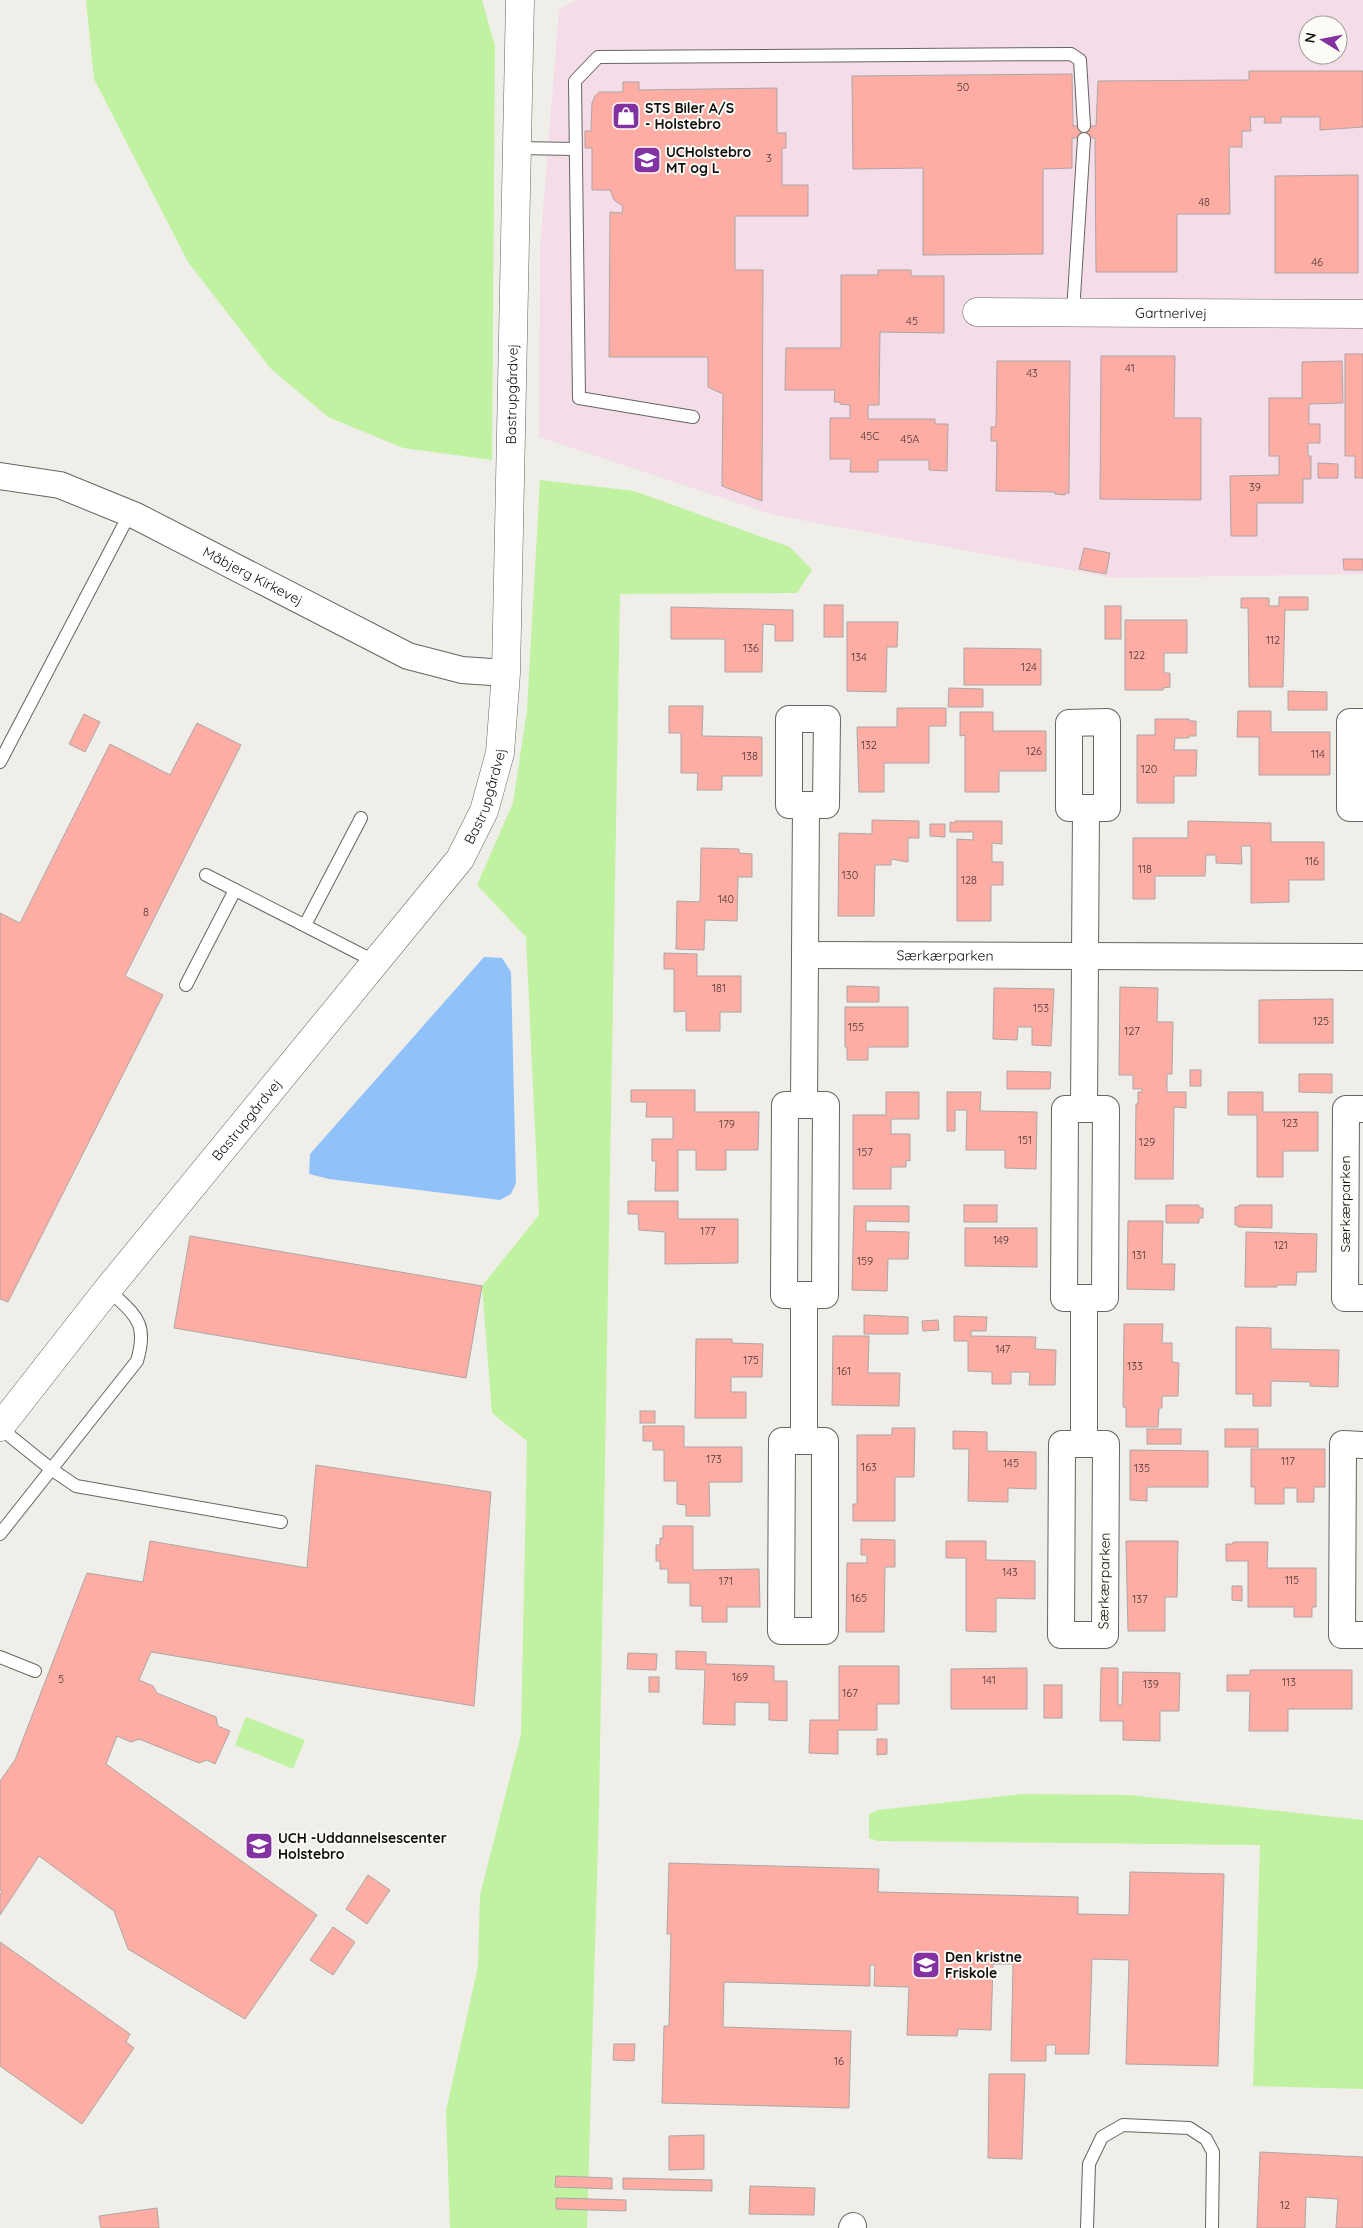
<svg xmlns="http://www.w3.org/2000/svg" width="1363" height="2228" viewBox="0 0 1363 2228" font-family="Quicksand,sans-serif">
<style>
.industrial{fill:#f4dce8;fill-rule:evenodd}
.green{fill:#c0f2a2}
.water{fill:#90c2f9}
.building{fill:#fdada4;stroke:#aca6a5}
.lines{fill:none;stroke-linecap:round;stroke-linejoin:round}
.lane-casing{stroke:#676561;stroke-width:14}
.street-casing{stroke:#676561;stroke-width:28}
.secondary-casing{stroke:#676561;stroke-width:29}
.lane{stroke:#fff;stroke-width:12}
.street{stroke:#fff;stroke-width:26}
.secondary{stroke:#fff;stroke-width:28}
.labels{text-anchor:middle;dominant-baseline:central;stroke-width:4;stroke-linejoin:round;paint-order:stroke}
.number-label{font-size:11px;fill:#4b3634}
.poi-label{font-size:14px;font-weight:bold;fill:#100f0e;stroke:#fdfbf6;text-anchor:start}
.street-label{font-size:14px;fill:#100f0e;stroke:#fdfbf6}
</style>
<rect width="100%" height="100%" fill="#f0eee9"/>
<!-- industrial -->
<path class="industrial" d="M577,0H1363V574L1113,578L774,515L539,437L540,249L559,10ZM1308,25H1338V55H1308Z"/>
<!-- green -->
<g class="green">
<polygon points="86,0 482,0 495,46 492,460 403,448 328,417 270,368 188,262 94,79"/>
<polygon points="540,480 634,491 790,547 812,570 797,593 620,594 599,1808 587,2228 450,2228 446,2111 478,1966 480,1895 521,1734 527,1441 492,1413 482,1286 539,1215 526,937 477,885 513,803 527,710"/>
<polygon points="246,1717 305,1740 293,1769 235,1745"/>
<polygon points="1023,1794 1128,1795 1363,1820 1363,2089 1253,2086 1260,1845 878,1841 869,1838 869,1814 878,1810"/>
</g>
<!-- water -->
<polygon class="water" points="484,957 502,958 511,972 516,1183 511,1194 500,1200 329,1179 309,1174 310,1154"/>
<!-- building -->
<g class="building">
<polygon points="1249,71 1363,71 1363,127 1320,130 1320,117 1281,117 1281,123 1264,123 1265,117 1250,117 1251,131 1242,131 1242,147 1229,147 1230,214 1177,214 1177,272 1096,272 1095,138 1072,138 1072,168 1043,169 1043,254 923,255 923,168 853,169 852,76 1072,74 1073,126 1096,126 1098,81 1249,80"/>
<polygon points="623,82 639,82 639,90 777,88 777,133 786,133 786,148 782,148 782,185 808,185 808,216 735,216 735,270 763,270 762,501 722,486 723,394 708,387 708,357 609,357 610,212 622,213 623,206 614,200 610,190 592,190 592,148 585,148 585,131 591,131 592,103 595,96 599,92 623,92"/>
<polygon points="1358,175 1358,273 1275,273 1275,176"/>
<polygon points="878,270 911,270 911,276 944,276 944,333 880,332 879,405 868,405 868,419 935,419 935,424 948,424 947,471 929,470 929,460 878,460 878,472 850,472 851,459 830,459 830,418 850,418 850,405 840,404 840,402 834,402 835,390 785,390 786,348 841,348 841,275 878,275"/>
<polygon points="1345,354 1363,354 1363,478 1355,478 1355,456 1345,456"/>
<polygon points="1101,356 1175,356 1174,418 1201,418 1201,500 1100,499"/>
<polygon points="997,361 1070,361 1069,493 1065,493 1065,495 1055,494 1055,492 996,491 997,441 991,441 991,427 996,427"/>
<polygon points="1342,361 1343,403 1309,404 1309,424 1320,424 1320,443 1308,443 1308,456 1311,456 1311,479 1303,479 1303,503 1257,503 1257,536 1231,536 1230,476 1279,475 1279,456 1269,456 1269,398 1302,398 1302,362"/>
<polygon points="1318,463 1338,464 1338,478 1318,478"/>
<polygon points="1084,548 1110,553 1106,574 1079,569"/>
<polygon points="1343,559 1363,559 1363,570 1344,570"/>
<polygon points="1279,597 1308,597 1308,610 1285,610 1283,687 1249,687 1248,608 1241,608 1241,598 1269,598 1269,606 1279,606"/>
<rect x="824" y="605" width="19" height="32"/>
<rect x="1105" y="606" width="16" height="33"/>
<polygon points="671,607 793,610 793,641 775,641 775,625 763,624 762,672 725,672 725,639 671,639"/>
<polygon points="1125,620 1187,620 1187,653 1164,653 1164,673 1170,673 1170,687 1163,688 1163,690 1125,690"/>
<polygon points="847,622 898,622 897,647 887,647 886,692 847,691"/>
<polygon points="964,648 1041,649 1041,685 964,685"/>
<polygon points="949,688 983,689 983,707 948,707"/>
<polygon points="1288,691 1327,692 1327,710 1288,710"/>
<polygon points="669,706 703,706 702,736 762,737 762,776 722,776 722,790 697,790 698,773 681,773 681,733 669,733"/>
<polygon points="897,708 946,708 946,726 929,726 929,763 884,763 884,792 859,792 857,727 897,727"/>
<polygon points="1238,711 1271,711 1271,732 1330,732 1330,775 1259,775 1259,737 1237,737"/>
<polygon points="960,712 993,712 993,731 1046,731 1046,771 999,771 999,792 965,792 965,735 960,736"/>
<polygon points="84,714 100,722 85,752 69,744"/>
<polygon points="1155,719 1189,719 1189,721 1196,721 1196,736 1189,736 1189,738 1175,738 1174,750 1197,750 1196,776 1174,776 1174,803 1137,803 1137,735 1155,735"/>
<polygon points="197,723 241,745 125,976 163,995 8,1302 0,1299 0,913 20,923 110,744 170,775"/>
<polygon points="872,820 919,821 919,838 908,838 908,862 891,859 891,865 875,865 874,916 838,916 839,833 872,834"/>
<polygon points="955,821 1002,821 1002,844 992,843 992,862 1003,862 1003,885 991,885 991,921 957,921 957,839 973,840 973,832 950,832 950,822 955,823"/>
<polygon points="1188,821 1271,823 1271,842 1324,842 1324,880 1289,880 1289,902 1251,903 1251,846 1241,846 1242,864 1216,863 1216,855 1206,855 1205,876 1155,876 1155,899 1133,899 1133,838 1188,838"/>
<polygon points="930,824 945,824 945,837 930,836"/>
<polygon points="701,848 739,849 739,853 752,854 752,877 738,877 737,921 705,920 704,950 676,949 677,901 700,902"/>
<polygon points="664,953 697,954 697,976 741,976 741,1012 720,1012 720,1031 686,1031 686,1011 674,1012 674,969 664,969"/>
<polygon points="847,986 879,987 879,1002 847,1002"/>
<polygon points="1120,987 1158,988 1157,1022 1173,1022 1172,1074 1167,1074 1167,1092 1186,1092 1186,1108 1174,1107 1173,1179 1135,1179 1136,1104 1138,1104 1138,1092 1142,1092 1142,1089 1133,1089 1133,1075 1119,1075"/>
<polygon points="994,988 1054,989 1051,1046 1032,1045 1032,1027 1018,1027 1017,1040 993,1039"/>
<polygon points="1333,999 1333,1043 1259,1043 1259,1000"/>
<polygon points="845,1007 908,1007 908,1047 868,1047 868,1060 847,1060 847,1047 845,1047"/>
<rect x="1190" y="1070" width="11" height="16"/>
<polygon points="1007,1071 1051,1072 1050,1089 1007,1089"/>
<polygon points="1299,1074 1332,1074 1332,1093 1299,1092"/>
<polygon points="631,1090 695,1090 695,1112 759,1112 758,1150 726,1150 726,1170 696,1170 696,1150 678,1150 678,1191 655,1191 656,1161 652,1161 652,1139 673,1139 673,1117 646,1117 647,1102 631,1102"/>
<polygon points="886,1092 919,1092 919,1119 891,1119 891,1134 910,1134 910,1161 906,1160 906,1167 891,1167 891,1189 853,1189 853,1115 886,1115"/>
<polygon points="947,1092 981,1092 980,1111 1037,1112 1036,1169 1005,1168 1005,1150 966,1150 967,1110 955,1110 955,1131 947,1131"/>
<polygon points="1228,1092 1263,1092 1263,1112 1318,1112 1318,1151 1283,1151 1283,1177 1257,1177 1257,1115 1228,1115"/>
<polygon points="628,1201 678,1201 678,1219 738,1219 738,1263 665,1264 665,1232 639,1230 638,1214 628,1214"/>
<rect x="964" y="1205" width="33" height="17"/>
<polygon points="1166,1205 1199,1205 1199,1208 1203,1208 1203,1218 1199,1218 1199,1223 1166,1223"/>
<polygon points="1239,1205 1272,1205 1272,1228 1238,1227 1238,1225 1235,1225 1235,1207 1239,1207"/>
<polygon points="854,1206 909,1206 909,1222 866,1221 866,1231 909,1232 908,1259 888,1259 887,1291 852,1290"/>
<polygon points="1128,1221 1163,1221 1162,1264 1175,1264 1174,1290 1127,1289"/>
<polygon points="965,1228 1037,1228 1037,1267 965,1266"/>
<polygon points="1246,1232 1317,1234 1316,1272 1297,1272 1296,1285 1277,1285 1277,1287 1245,1287"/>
<polygon points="190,1236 482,1286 466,1378 174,1328"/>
<polygon points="864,1315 908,1317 908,1334 864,1334"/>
<polygon points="954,1316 987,1317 986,1331 971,1331 971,1336 1036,1337 1035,1349 1056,1350 1055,1385 1029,1385 1030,1372 1011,1372 1011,1384 992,1384 992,1372 968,1371 968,1341 954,1341"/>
<polygon points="938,1320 939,1330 923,1331 922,1321"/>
<polygon points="1124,1324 1163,1324 1162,1343 1172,1343 1172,1362 1179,1363 1178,1396 1162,1396 1162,1408 1159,1408 1158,1427 1126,1427 1126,1407 1123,1407"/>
<polygon points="1236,1327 1271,1328 1271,1349 1339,1350 1338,1387 1310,1386 1310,1382 1271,1381 1271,1406 1253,1406 1253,1394 1236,1394"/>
<polygon points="833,1336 869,1336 868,1373 900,1373 899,1406 832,1405"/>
<polygon points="696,1339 732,1339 732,1343 763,1344 762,1377 731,1377 731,1392 746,1392 746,1418 695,1418"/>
<rect x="640" y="1411" width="15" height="12"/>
<polygon points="643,1426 684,1426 684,1447 742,1447 742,1482 709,1482 710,1516 686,1516 686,1505 677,1504 677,1481 664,1481 664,1450 653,1450 653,1441 643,1441"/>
<polygon points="892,1428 915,1428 914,1477 895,1477 895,1521 853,1521 853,1504 857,1504 857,1435 892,1435"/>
<rect x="1147" y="1429" width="34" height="15"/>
<rect x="1225" y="1429" width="33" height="18"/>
<polygon points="953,1431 987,1432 987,1451 1036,1452 1036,1489 1008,1488 1008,1502 968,1501 969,1449 953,1449"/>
<polygon points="1251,1449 1325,1449 1325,1487 1314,1487 1314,1502 1297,1502 1297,1488 1284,1488 1284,1504 1255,1504 1255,1487 1251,1487"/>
<polygon points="1130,1450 1208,1451 1208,1487 1147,1487 1147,1501 1130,1500"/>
<polygon points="316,1465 491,1492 474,1706 151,1652 139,1680 153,1686 157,1693 216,1717 218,1726 230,1731 215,1764 207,1760 199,1763 139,1739 131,1742 117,1736 106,1764 317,1915 245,2019 128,1949 114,1911 39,1856 0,1915 0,1895 2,1891 0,1890 0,1781 15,1760 87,1573 143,1582 150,1541 307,1568"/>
<polygon points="663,1526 693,1526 693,1570 759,1569 760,1607 727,1607 727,1622 702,1622 702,1606 690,1606 690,1583 668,1583 668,1569 660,1569 660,1561 656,1561 656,1545 660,1545 660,1538 663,1538"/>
<polygon points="861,1539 895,1540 895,1567 885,1567 884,1632 846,1632 847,1563 867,1563 867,1555 861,1555"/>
<polygon points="946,1541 986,1541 986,1560 1035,1561 1035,1599 996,1598 996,1632 966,1631 966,1558 946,1558"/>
<polygon points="1126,1541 1178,1541 1177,1597 1165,1597 1165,1631 1128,1631"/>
<polygon points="1233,1542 1268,1542 1267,1568 1316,1568 1316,1607 1312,1607 1312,1617 1294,1617 1294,1607 1248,1607 1248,1561 1226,1561 1226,1544 1233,1544"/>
<polygon points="1232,1586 1242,1586 1242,1601 1232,1600"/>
<polygon points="676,1651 706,1652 706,1664 774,1666 774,1681 787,1681 787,1721 769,1720 769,1703 735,1702 735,1725 703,1724 705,1670 676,1669"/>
<polygon points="628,1653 657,1654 656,1670 627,1669"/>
<polygon points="839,1666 899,1666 899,1704 877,1704 877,1730 838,1730 838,1754 809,1753 810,1720 839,1720"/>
<polygon points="1027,1668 1027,1709 951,1709 951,1669"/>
<polygon points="1101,1668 1118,1668 1118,1705 1122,1705 1123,1672 1180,1673 1179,1711 1160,1711 1160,1741 1123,1740 1123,1721 1100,1721"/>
<polygon points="1250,1670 1352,1670 1352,1709 1288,1709 1288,1731 1249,1731 1250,1691 1227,1691 1227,1675 1250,1675"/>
<rect x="649" y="1677" width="10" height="15"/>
<rect x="1044" y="1685" width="18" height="33"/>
<polygon points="877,1739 887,1739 887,1754 877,1755"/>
<polygon points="669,1863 879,1869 878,1892 1078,1897 1078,1914 1129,1915 1130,1872 1224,1874 1218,2066 1126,2064 1129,1960 1092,1959 1089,2054 1055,2054 1056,2045 1046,2045 1046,2061 1011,2061 1013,1964 993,1964 991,2030 958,2029 957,2036 907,2035 909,1987 874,1986 875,1965 870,1965 870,1986 724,1982 723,2027 851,2031 849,2108 662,2103 664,2026 669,2026 671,1934 667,1934"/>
<polygon points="368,1875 390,1890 367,1924 346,1909"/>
<polygon points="333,1927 355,1942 333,1975 310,1960"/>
<polygon points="0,1942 130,2034 126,2042 134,2048 82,2124 0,2066"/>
<polygon points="614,2044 635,2044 634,2061 613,2060"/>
<polygon points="989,2074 1025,2074 1022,2159 988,2158"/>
<polygon points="704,2135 704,2169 669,2170 669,2136"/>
<polygon points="1260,2152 1363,2157 1363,2228 1336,2228 1338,2199 1306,2197 1305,2228 1257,2228"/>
<polygon points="556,2176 612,2178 612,2189 555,2187"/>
<polygon points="623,2178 712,2180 712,2191 623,2189"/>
<polygon points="750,2186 815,2188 814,2215 749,2214"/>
<polygon points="556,2198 626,2200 626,2211 556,2209"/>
<polygon points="157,2208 159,2228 101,2228 99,2216"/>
</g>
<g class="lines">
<defs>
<g id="lane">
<polyline points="517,148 575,149"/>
<polyline points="1073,312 1084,139"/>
<polyline points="693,417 579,398 575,81 598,57 1071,54 1080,60 1084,126"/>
<polyline points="0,762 130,513"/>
<polyline points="206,875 376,962"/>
<polyline points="305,925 361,818"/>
<polyline points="186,985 235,890"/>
<polyline points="0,1428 51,1469 76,1486 281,1522"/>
<path d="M0,1534L137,1361C149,1321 134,1315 108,1289"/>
<polyline points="0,1657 35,1671"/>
<polyline points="1087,2228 1089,2164 1102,2137 1123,2125 1189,2128 1206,2139 1213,2152 1212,2228"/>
</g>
<g id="street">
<path id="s1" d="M0,476L60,485L136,516L408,656L462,670L506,673"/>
<polyline points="1363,722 1350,722 1350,808 1363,808"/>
<path id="s2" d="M805,955L1363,957"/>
<polygon points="785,1105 826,1105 825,1295 784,1295"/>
<polyline points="804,1105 806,805 826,805 827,719 789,719 789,805 806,805"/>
<polygon points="1065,1109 1106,1109 1105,1298 1064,1298"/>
<polyline points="1084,1109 1086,808 1107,808 1107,722 1069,723 1069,808 1086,808"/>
<polyline points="1363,1109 1346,1109 1345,1298 1363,1298"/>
<polyline points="804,1441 825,1441 825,1631 781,1631 782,1441 804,1441 804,1295"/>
<polyline points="1084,1444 1106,1444 1105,1635 1061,1635 1062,1444 1084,1444 1084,1298"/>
<polyline points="1363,1445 1343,1444 1342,1635 1363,1635"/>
<polyline points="852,2228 853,2226"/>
</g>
<g id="secondary">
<path id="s3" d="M977,312L1363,314"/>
<path id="s4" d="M0,1427L108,1289L460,859L484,811L500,753L506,673L520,0"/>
</g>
</defs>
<!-- lane casing -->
<use href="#lane" class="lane-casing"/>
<!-- street casing -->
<use href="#street" class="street-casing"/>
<!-- secondary casing -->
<use href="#secondary" class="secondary-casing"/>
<!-- lane -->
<use href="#lane" class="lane"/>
<!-- street -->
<use href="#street" class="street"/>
<!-- secondary -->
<use href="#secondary" class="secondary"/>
</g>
<!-- icons -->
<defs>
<symbol id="shop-square" viewBox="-11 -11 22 22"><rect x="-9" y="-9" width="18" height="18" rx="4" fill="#8332a2" stroke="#fdfbf6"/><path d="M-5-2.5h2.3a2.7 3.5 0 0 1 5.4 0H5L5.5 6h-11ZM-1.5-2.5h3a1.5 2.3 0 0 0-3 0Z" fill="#fff"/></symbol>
<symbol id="school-square" viewBox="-11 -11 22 22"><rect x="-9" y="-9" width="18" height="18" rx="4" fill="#8332a2" stroke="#fdfbf6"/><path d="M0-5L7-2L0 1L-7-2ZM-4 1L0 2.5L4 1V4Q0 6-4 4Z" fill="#fff"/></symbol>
</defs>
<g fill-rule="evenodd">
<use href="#shop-square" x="610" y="100" width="32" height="32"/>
<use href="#school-square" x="631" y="144" width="32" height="32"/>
<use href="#school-square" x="243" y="1830" width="32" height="32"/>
<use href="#school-square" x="910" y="1949" width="32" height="32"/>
</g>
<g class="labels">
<!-- number labels -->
<g class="number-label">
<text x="963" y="87">50</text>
<text x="769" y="158">3</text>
<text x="1204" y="202">48</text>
<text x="1317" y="262">46</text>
<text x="912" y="321">45</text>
<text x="1130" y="368">41</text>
<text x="1032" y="373">43</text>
<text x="870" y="436">45C</text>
<text x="910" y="439">45A</text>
<text x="1255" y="487">39</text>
<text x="1273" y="640">112</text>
<text x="751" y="648">136</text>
<text x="1137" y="655">122</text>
<text x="859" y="657">134</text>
<text x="1029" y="667">124</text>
<text x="869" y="745">132</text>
<text x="1034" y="751">126</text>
<text x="1318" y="754">114</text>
<text x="750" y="756">138</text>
<text x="1149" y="769">120</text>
<text x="1312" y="861">116</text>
<text x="1145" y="869">118</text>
<text x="850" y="875">130</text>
<text x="969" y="880">128</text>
<text x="726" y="899">140</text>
<text x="146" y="912">8</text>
<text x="719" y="988">181</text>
<text x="1041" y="1008">153</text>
<text x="1321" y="1021">125</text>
<text x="856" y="1027">155</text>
<text x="1132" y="1031">127</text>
<text x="1290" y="1123">123</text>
<text x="727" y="1124">179</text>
<text x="1025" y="1140">151</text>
<text x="1147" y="1142">129</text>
<text x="865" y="1152">157</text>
<text x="708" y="1231">177</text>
<text x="1001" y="1240">149</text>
<text x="1281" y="1245">121</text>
<text x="1139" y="1255">131</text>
<text x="865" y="1261">159</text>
<text x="1003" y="1349">147</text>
<text x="751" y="1360">175</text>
<text x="1135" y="1366">133</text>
<text x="844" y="1371">161</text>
<text x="714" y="1459">173</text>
<text x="1288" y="1461">117</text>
<text x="1011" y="1463">145</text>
<text x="869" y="1467">163</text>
<text x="1142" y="1468">135</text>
<text x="1010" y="1572">143</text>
<text x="1292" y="1580">115</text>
<text x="726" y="1581">171</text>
<text x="859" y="1598">165</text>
<text x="1140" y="1599">137</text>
<text x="740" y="1677">169</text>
<text x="61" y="1679">5</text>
<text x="989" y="1680">141</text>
<text x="1289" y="1682">113</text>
<text x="1151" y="1684">139</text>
<text x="850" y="1693">167</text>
<text x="839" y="2061">16</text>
<text x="1285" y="2205">12</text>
</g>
<!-- poi labels -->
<g class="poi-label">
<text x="645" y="108">STS Biler A/S<tspan x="645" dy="16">- Holstebro</tspan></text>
<text x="666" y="152">UCHolstebro<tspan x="666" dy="16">MT og L</tspan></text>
<text x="278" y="1838">UCH -Uddannelsescenter<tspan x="278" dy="16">Holstebro</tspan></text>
<text x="945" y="1957">Den kristne<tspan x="945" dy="16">Friskole</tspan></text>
</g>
<!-- street labels -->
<g class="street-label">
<text stroke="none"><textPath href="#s3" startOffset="194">Gartnerivej</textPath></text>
<text stroke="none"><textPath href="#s4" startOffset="1204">Bastrupgårdvej</textPath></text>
<text stroke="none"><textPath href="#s1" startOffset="274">Måbjerg Kirkevej</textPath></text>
<text stroke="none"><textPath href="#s4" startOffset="799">Bastrupgårdvej</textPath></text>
<text stroke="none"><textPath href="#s2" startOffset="140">Særkærparken</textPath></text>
<text stroke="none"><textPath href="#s4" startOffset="394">Bastrupgårdvej</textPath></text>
<text transform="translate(1345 1204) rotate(-90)">Særkærparken</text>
<text transform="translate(1104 1581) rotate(-89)">Særkærparken</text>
</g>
</g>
<!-- north arrow -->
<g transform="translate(1323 40) rotate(280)"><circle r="24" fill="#fdfbf6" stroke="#9e9d99"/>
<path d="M0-4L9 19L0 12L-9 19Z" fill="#8332a2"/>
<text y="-8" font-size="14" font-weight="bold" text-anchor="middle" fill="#100f0e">N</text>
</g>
</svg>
